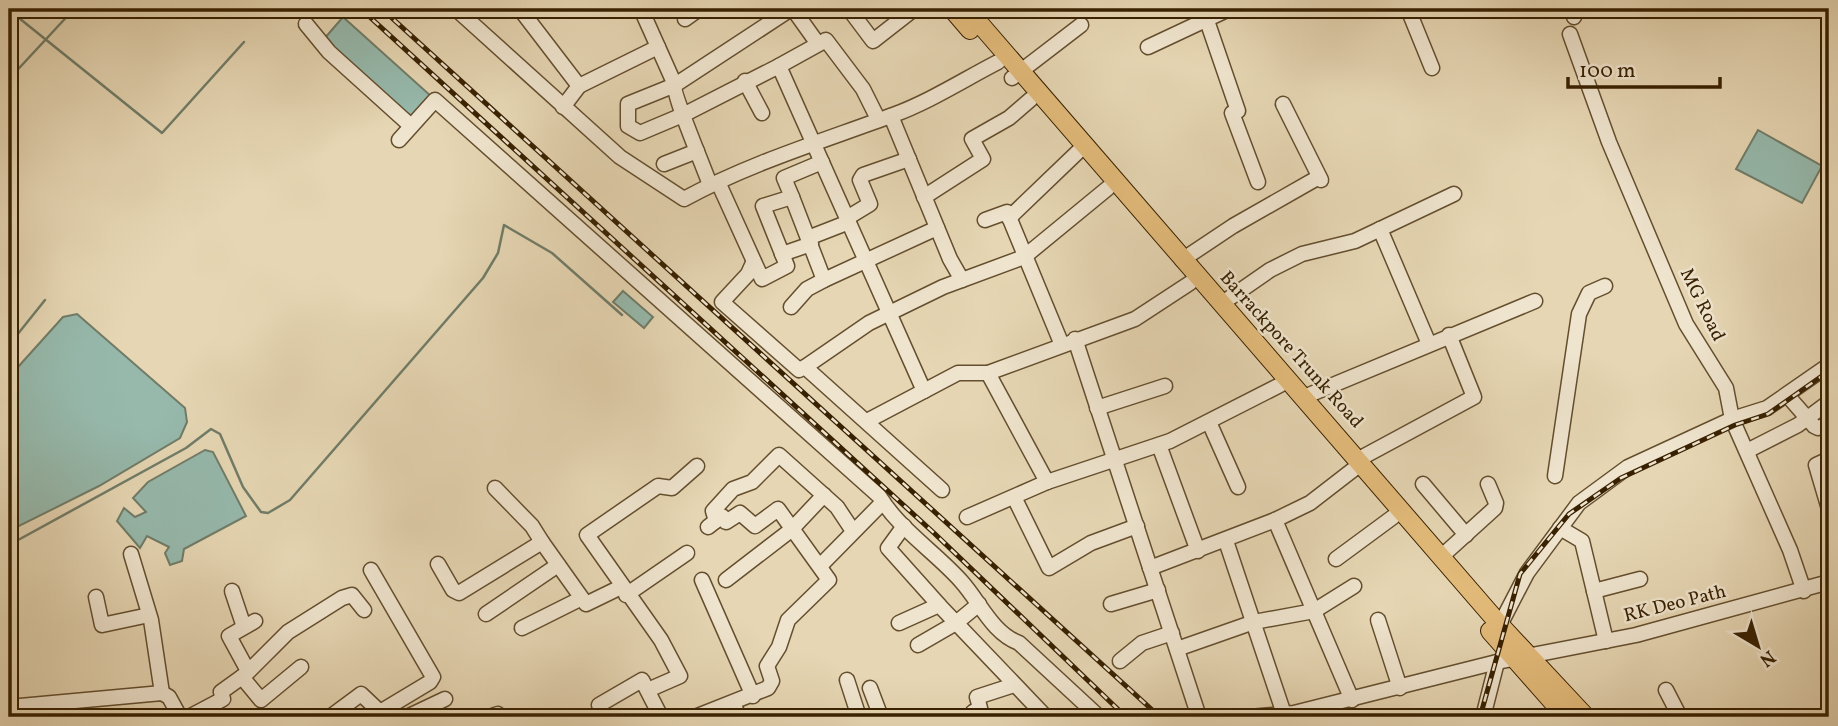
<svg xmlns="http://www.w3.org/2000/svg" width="1838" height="726" viewBox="0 0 1838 726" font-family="Vollkorn,serif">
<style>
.water{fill:#96b9ac;stroke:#707c68;stroke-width:2}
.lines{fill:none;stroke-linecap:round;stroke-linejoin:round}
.stream{stroke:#707c68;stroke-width:2.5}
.minor-casing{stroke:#644e2e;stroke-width:17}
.major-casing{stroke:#382101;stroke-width:20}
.minor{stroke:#efe4ce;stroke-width:14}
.major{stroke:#e3bb7a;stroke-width:18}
.rail-casing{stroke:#382101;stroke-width:5}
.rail{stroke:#efe4ce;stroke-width:2.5;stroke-dasharray:8;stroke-linecap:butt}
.labels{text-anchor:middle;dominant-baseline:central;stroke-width:5;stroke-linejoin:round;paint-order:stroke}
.street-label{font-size:19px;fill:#382101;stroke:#efe4ce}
</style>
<rect width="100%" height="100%" fill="#e6d6b3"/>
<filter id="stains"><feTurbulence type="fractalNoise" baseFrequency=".00286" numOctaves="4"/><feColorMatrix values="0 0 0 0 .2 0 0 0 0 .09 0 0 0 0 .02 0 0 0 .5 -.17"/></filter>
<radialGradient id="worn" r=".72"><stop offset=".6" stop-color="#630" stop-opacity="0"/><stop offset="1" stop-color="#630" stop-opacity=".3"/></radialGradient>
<!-- water -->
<g class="water">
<polygon points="343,17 432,97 412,119 324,39"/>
<polygon points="1758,130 1822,166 1802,203 1736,169"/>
<polygon points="623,291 653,317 644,328 613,302"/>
<polygon points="77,314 185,408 187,422 180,438 99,486 9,531 9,377 63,317"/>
<polygon points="205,450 213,452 246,516 184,549 182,561 170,565 165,553 169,547 147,536 140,548 117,521 124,508 135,517 146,512 133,498 148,482"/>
</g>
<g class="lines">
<!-- stream -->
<g class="stream">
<polyline points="9,10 162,133 244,42"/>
<polyline points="9,79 74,9"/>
<polyline points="9,345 45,300"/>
<polyline points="9,545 186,448 211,429 220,434 243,487 261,512 268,513 290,500 483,278 498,253 504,225 552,253 622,315"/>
</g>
<defs>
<g id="minor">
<path d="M456,9L620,157L684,199C750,163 823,141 893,115C929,102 963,80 998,62"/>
<polyline points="520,9 579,86"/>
<polyline points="641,9 675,85 791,9"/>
<polyline points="793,9 818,44"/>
<polyline points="849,9 873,41 914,9"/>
<polyline points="1203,9 1238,111"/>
<polyline points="1408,9 1432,68"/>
<polyline points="1572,9 1574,17"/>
<polyline points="685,19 699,9"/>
<polyline points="306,24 329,52 411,126"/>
<polyline points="1570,34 1609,142 1686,324 1726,388 1732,419 1790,550 1804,591"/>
<polyline points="1148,47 1229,9"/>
<polyline points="779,66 826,40 863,89 878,119"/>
<polyline points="1012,78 1081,25"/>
<polyline points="745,81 762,113"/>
<polyline points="1283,104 1321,180"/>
<polyline points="563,107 579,86 658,47"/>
<polyline points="1232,113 1258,182"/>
<polyline points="891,116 950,259 962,280"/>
<path d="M399,140L435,100L879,496C900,530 935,552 961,581C980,602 992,633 1019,643L1099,717"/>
<polyline points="664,164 697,151"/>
<polyline points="718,182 762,279 787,266 763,206 792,197 784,178 822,162"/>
<path d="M710,185C705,170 672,93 675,85L628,104V126L640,133L685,114L779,66L924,391"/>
<polyline points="792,197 824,280"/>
<polyline points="924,197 983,159 972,139 1009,118 1031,99"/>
<polyline points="847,218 870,204 860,180 863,175 909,159"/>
<polyline points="1009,218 1084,146"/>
<polyline points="985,220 1007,212 1062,345"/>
<polyline points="1380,229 1429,344"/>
<polyline points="808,238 849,222"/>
<polyline points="782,254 811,244"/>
<polyline points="1182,260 1233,226 1319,177"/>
<polyline points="753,263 748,274 722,302 799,370 805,367"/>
<polyline points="1221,304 1270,270 1302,254 1355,241 1454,194"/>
<polyline points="791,307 807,289 824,280 937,228"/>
<polyline points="1075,339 1199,717"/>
<polyline points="988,373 1047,482"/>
<polyline points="1787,395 1814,426 1818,428 1829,424"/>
<polyline points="1304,397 1535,301"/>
<polyline points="1097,408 1165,386"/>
<polyline points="867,421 958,373 988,373 1135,319 1190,283"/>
<polyline points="1209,422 1238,487"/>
<polyline points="1159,445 1198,551"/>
<polyline points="1747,451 1798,425 1829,402"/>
<polyline points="1359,459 1474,397 1449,335"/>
<polyline points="1829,459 1816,465 1829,509"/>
<polyline points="1555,476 1579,314 1589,293 1605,286"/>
<polyline points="1423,484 1466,535"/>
<polyline points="495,488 532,526 542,542"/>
<polyline points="942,490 805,367 869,323 943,287 1024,257 1108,188"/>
<polyline points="1014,497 1049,568 1091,543 1137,526"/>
<polyline points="967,517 1047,482 1170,441 1280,385"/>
<polyline points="1275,520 1352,700"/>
<polyline points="716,521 713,511 733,489 752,482 779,455 837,507 853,531"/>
<polyline points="904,526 888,548 939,605"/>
<polyline points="1560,528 1582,541 1606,641"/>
<polyline points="1226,541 1284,714"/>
<polyline points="131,554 151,620 162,693"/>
<polyline points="1442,556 1495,508 1496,503 1488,484"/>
<polyline points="1336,559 1393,517"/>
<polyline points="438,564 453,590 459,593 542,542 586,604 621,587"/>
<polyline points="820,566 883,502"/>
<polyline points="1150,568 1275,520 1310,503 1354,469"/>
<polyline points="371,570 433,677 430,682 380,712 381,717"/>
<polyline points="702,580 753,696"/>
<polyline points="726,580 791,530 824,495"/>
<polyline points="232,591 244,627"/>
<polyline points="1594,591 1640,579"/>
<polyline points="626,595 687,553"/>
<polyline points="96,597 102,625 149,615"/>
<polyline points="1111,604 1158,590"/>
<polyline points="486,614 558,565"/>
<polyline points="1378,620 1400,688"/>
<polyline points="899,623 939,605 1046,717"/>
<polyline points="1500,625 1527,573 1579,503 1628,467 1732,419 1767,408 1829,365"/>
<polyline points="522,628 580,599"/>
<polyline points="918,645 956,623 979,604"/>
<polyline points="1177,649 1254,622 1314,611 1354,586"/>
<polyline points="1120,661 1142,643 1172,633"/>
<polyline points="248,671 229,636 255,621"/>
<polyline points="242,677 261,700 301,667"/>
<polyline points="847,680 859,717"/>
<polyline points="870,688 881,717"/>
<polyline points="648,690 680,676 661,640 587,535 658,486 672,488 697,466"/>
<polyline points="1666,690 1680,717"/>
<polyline points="733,703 739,717"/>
<polyline points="599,705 642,680 661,717"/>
<polyline points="9,707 162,693 169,697 180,717"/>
<polyline points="189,717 223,699 221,692 246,674 288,632 342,598 352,595 364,610"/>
<polyline points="330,717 361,694 380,712"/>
<polyline points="407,717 445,699"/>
<polyline points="489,717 498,714"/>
<polyline points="695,717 768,688 772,681 767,666 779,647 788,620 829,580 778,509 755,526 740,513 726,522 722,516 708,527"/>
<polyline points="976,717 973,712 980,708 977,697 1014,685"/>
<polyline points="1250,717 1294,713 1497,662 1636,635 1829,582"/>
<polyline points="1483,717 1497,662"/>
</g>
<g id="major">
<polyline points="952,9 970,30"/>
<polyline points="967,9 1500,625 1586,717"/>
<polyline points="1490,631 1566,717"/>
</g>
</defs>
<!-- minor casing -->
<use href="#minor" class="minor-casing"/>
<!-- major casing -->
<use href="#major" class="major-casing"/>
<!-- minor -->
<use href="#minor" class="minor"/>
<!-- major -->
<use href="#major" class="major"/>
<defs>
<g id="rail">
<polyline points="361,9 934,533 1126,717"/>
<polyline points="382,9 1160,717"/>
<polyline points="1480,717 1520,574 1569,514 1621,478 1735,425 1768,414 1829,371"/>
</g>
</defs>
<!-- rail casing -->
<use href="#rail" class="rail-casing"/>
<!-- rail -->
<use href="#rail" class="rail"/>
</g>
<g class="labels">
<!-- street labels -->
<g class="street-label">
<text transform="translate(1702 305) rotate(64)">MG Road</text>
<text transform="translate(1291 350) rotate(48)">Barrackpore Trunk Road</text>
<text transform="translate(1675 604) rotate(-14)">RK Deo Path</text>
</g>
</g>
<!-- margin -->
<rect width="1838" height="726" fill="none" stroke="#e6d6b3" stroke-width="35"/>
<rect x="10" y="10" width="1817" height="705" fill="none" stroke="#382101" stroke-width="3.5"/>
<rect x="18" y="18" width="1803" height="691" fill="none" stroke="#382101" stroke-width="2"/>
<!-- north arrow -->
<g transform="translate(1758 646) rotate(142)" stroke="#efe4ce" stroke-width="5" paint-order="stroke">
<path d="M0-5L12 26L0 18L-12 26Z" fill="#382101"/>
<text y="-10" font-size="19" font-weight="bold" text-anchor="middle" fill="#382101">N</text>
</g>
<!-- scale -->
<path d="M1568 77v10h152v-10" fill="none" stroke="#382101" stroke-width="3.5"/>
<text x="1579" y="77" font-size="21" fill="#382101" stroke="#efe4ce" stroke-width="5" paint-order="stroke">100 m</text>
<rect width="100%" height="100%" filter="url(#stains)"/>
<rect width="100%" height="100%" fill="url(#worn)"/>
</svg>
